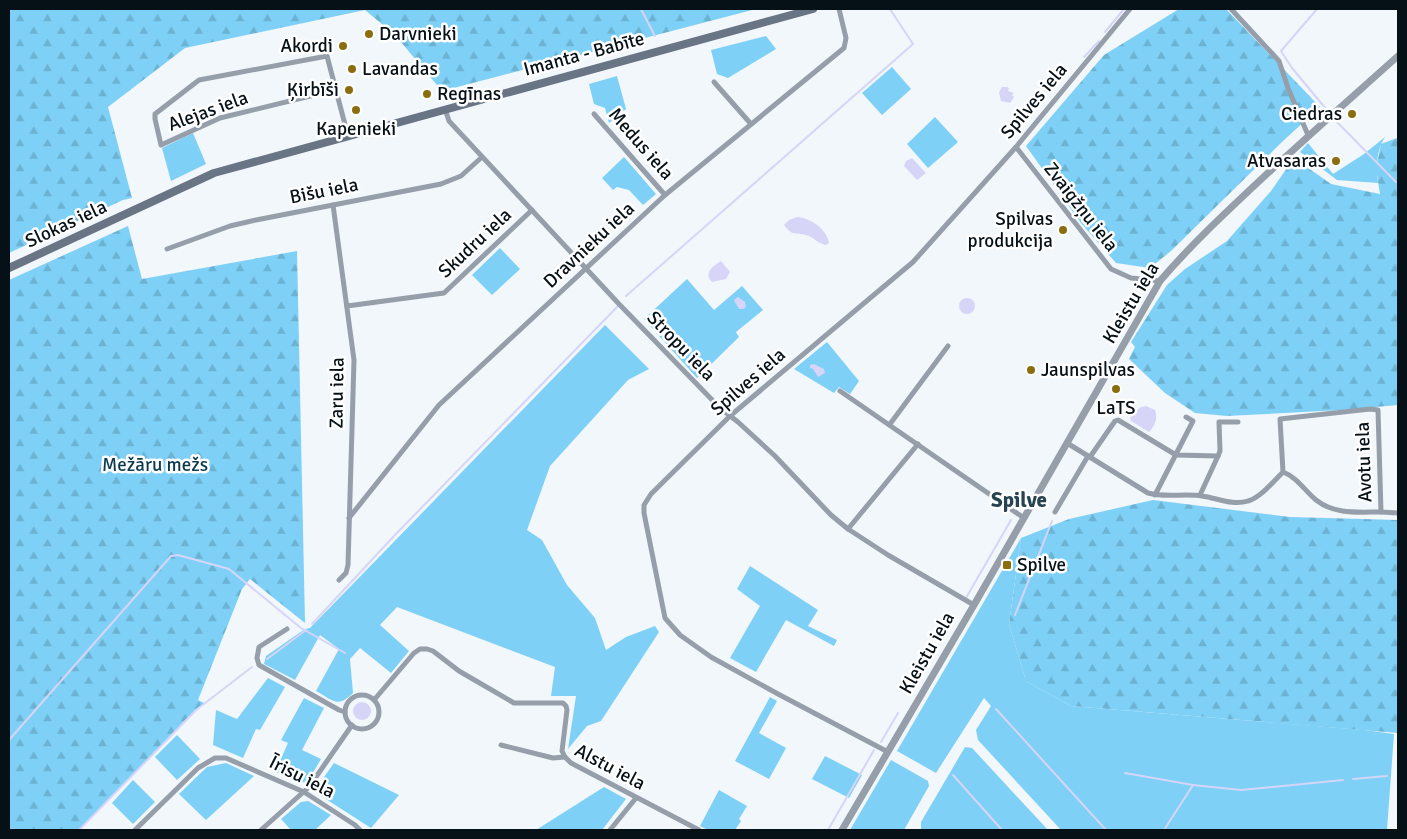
<svg xmlns="http://www.w3.org/2000/svg" width="1407" height="839" viewBox="0 0 1407 839" font-family="Signika,sans-serif">
<style>
.grass{fill:#7ed0f7}
.forest{fill:url(#forest-firs)}
.water{fill:#d6d5f7}
.lines{fill:none;stroke-linecap:round;stroke-linejoin:round}
.stream{stroke:#d6d5f7;stroke-width:2}
.minor{stroke:#969eaa;stroke-width:5}
.tertiary{stroke:#969eaa;stroke-width:7}
.secondary{stroke:#697485;stroke-width:8}
.poi-dot{fill:#8b6d0e;stroke:#fff;stroke-width:2}
.labels{text-anchor:middle;dominant-baseline:central;stroke-width:5;stroke-linejoin:round;paint-order:stroke}
.poi-label{font-size:19px;fill:#051117;stroke:#fff;text-anchor:start}
.street-label{font-size:19px;fill:#051117;stroke:#fff}
.park-label{font-size:19px;fill:#0c3b4f;stroke:#fff}
.quarter-label{font-size:21px;font-weight:bold;fill:#254351;stroke:#fff}
</style>
<defs>
<pattern id="forest-firs" width="22" height="20" patternUnits="userSpaceOnUse" patternTransform="scale(1.25)"><rect width="22" height="20" fill="#7ed0f7"/><path d="M5 1l3.5 6h-7zM16 11l3.5 6h-7z" fill="#6bb2d3"/></pattern>
</defs>
<rect width="100%" height="100%" fill="#f1f7fb"/>
<!-- grass -->
<g class="grass">
<polygon points="766,36 776,49 728,78 717,74 711,50"/>
<polygon points="892,67 911,89 882,115 862,93"/>
<polygon points="617,76 626,109 609,123 605,108 594,104 589,84"/>
<polygon points="935,117 958,142 928,168 907,144"/>
<polygon points="193,133 206,164 171,181 162,148"/>
<path d="M1385,137C1376,151 1376,167 1378,183L1337,180L1300,152L1308,143L1333,174L1364,154Z"/>
<polygon points="624,157 656,194 643,205 629,190 617,187 613,190 602,178"/>
<polygon points="500,248 520,269 492,295 472,275"/>
<polygon points="687,279 714,310 742,286 763,310 736,332 739,337 697,378 644,319"/>
<path d="M605,325L649,369L628,380L550,466L527,530L542,540L567,585L595,618L606,650L626,637L655,626L659,632L601,721L587,726L568,749L576,696H551L555,667L397,607L380,625L409,651L391,673L360,648L350,659L353,693C337,709 333,700 316,691L339,649L320,635L295,680L264,664L266,656L305,629L310,628Z"/>
<polygon points="827,342 859,381 850,394 839,387 834,393 794,369"/>
<polygon points="1021,538 1009,624 1026,681 1071,706 1364,730 1394,734 1387,830 1061,830 978,740 976,730 991,706 984,698 936,773 897,751"/>
<polygon points="750,566 818,610 808,626 837,640 834,646 786,620 756,672 730,658 760,606 737,589"/>
<polygon points="268,678 285,687 260,730 256,729 243,758 213,745 216,710 237,719"/>
<polygon points="770,697 777,701 759,733 786,748 769,779 735,761"/>
<polygon points="304,698 324,708 302,750 321,759 308,781 300,783 275,772 288,743 281,740"/>
<polygon points="177,735 200,759 177,780 155,757"/>
<polygon points="965,747 972,748 1048,830 921,829 921,822"/>
<polygon points="825,756 862,775 849,798 812,779"/>
<polygon points="891,760 928,781 929,786 904,830 850,830"/>
<polygon points="226,763 254,776 206,820 179,794 207,767"/>
<polygon points="334,763 399,795 371,828 318,794 317,787"/>
<polygon points="133,780 155,802 133,824 112,803"/>
<polygon points="604,787 626,799 602,830 536,830"/>
<polygon points="719,790 747,806 739,819 741,821 735,830 708,830 700,826"/>
<polygon points="308,801 331,815 315,830 291,830 281,819 301,802"/>
</g>
<!-- forest -->
<g class="forest">
<polygon points="9,9 756,9 442,91 395,35 365,10 185,48 108,107 132,198 123,200 9,253"/>
<polygon points="1179,9 1226,9 1320,107 1283,141 1171,251 1150,268 1116,263 1081,223 1026,146 1104,55"/>
<polygon points="1397,138 1398,142 1398,405 1342,410 1227,416 1195,413 1165,393 1129,359 1135,347 1131,342 1167,285 1185,269 1227,241 1271,191 1294,158 1331,184 1380,194 1376,168 1381,144"/>
<polygon points="128,226 142,279 297,251 305,623 250,579 242,589 198,700 204,703 79,830 9,830 9,280"/>
<polygon points="1153,500 1290,517 1398,520 1398,733 1071,706 1026,681 1009,624 1021,538 1069,519"/>
</g>
<!-- water -->
<g class="water">
<polygon points="1002,87 1007,87 1009,88 1008,91 1014,93 1012,95 1014,97 1010,103 1001,101 999,92"/>
<polygon points="912,158 926,173 917,180 904,166 906,161"/>
<path d="M797,217C810,218 826,228 829,243L826,245C818,244 814,237 806,235C795,232 793,237 784,225L789,220Z"/>
<path d="M721,261L730,272L726,279L712,282C703,273 713,266 721,261Z"/>
<polygon points="738,297 745,302 746,306 744,309 739,309 734,300"/>
<circle cx="967" cy="306" r="8"/>
<polygon points="814,364 824,369 825,373 818,377 813,369 810,368 810,365"/>
<path d="M1146,406L1155,410C1158,419 1155,425 1149,432L1131,421L1130,415L1141,407Z"/>
<circle cx="362" cy="711" r="9"/>
</g>
<g class="lines">
<!-- stream -->
<g class="stream">
<polyline points="641,9 655,36"/>
<polyline points="1317,9 1281,51 1292,68 1326,109"/>
<polyline points="1105,32 1124,9"/>
<polyline points="1084,57 1099,41"/>
<polyline points="1335,120 1396,182"/>
<polyline points="626,296 913,44 890,9"/>
<polyline points="966,598 1011,520"/>
<polyline points="1015,615 1052,521"/>
<polyline points="312,624 395,535 619,305"/>
<polyline points="267,659 306,630"/>
<polyline points="996,709 1106,830"/>
<polyline points="9,740 171,556 178,555 229,569 301,628 345,653"/>
<polyline points="881,742 898,713"/>
<polyline points="1125,773 1193,785"/>
<polyline points="953,775 1002,830"/>
<polyline points="1353,779 1387,776"/>
<polyline points="79,830 196,710 252,667"/>
<polyline points="828,830 874,750"/>
<polyline points="1164,830 1193,785 1241,790 1343,780"/>
</g>
<!-- minor -->
<g class="minor">
<polyline points="1231,9 1279,61 1288,88 1308,135"/>
<polyline points="714,82 751,124"/>
<polyline points="335,90 220,118 161,145 155,119 155,114 199,80 327,56 348,136"/>
<polyline points="445,109 449,121 619,304 720,408 738,422 775,456 831,515 848,529 888,555 974,605"/>
<polyline points="594,114 665,195"/>
<polyline points="1016,147 1111,269 1131,278 1160,281"/>
<polyline points="333,205 354,360 348,565 346,573 339,580"/>
<polyline points="167,249 230,226 256,220 441,184 461,176 482,157"/>
<polyline points="347,306 444,293 532,210"/>
<polyline points="840,391 1024,518"/>
<polyline points="890,424 948,346"/>
<path d="M1067,443L1148,493C1166,498 1184,493 1202,496C1217,498 1233,506 1248,501C1261,497 1273,482 1283,472L1280,419L1370,409L1378,410L1381,512C1358,512 1335,515 1316,500C1305,491 1297,477 1283,472"/>
<polyline points="1090,457 1115,421 1118,420 1176,455 1218,456 1220,451 1219,422 1238,422"/>
<polyline points="1155,495 1193,421 1186,417"/>
<polyline points="1200,495 1218,456"/>
<polyline points="1055,512 1088,456"/>
<polyline points="1381,512 1398,513"/>
<polyline points="349,518 439,405 665,195 844,48 846,38 839,9"/>
<polyline points="848,529 918,444"/>
<polyline points="287,629 259,647 257,658 259,665 339,710 345,712"/>
<circle cx="362" cy="712" r="17"/>
<polyline points="374,700 414,653 420,649 427,649 433,651 459,671 514,703 563,703 566,706 567,710 562,751 565,757 571,763 699,830"/>
<polyline points="501,745 553,758 565,757"/>
<polyline points="888,752 778,694 711,657 680,635 665,618 644,513 644,505 651,494 730,416 913,262 1016,147 1130,9"/>
<polyline points="135,830 198,768 215,758 226,758 304,792 355,825 360,830"/>
<polyline points="261,830 309,787 352,725"/>
<polyline points="610,830 636,798"/>
</g>
<!-- tertiary -->
<path class="tertiary" d="M842,830L974,605L1160,281C1189,247 1221,217 1254,186C1301,142 1350,99 1398,56"/>
<!-- secondary -->
<polyline class="secondary" points="9,268 214,173 813,9"/>
</g>
<!-- markers -->
<g class="poi-dot">
<circle cx="369" cy="34" r="5"/>
<circle cx="343" cy="46" r="5"/>
<circle cx="352" cy="69" r="5"/>
<circle cx="349" cy="90" r="5"/>
<circle cx="427" cy="94" r="5"/>
<circle cx="356" cy="110" r="5"/>
<circle cx="1352" cy="114" r="5"/>
<circle cx="1336" cy="161" r="5"/>
<circle cx="1063" cy="230" r="5"/>
<circle cx="1031" cy="370" r="5"/>
<circle cx="1116" cy="389" r="5"/>
<rect x="1002" y="560" width="10" height="10" rx="2.5"/>
</g>
<g class="labels">
<!-- poi labels -->
<g class="poi-label">
<text x="379" y="34">Darvnieki</text>
<text x="333" y="46" text-anchor="end">Akordi</text>
<text x="362" y="69">Lavandas</text>
<text x="339" y="90" text-anchor="end">Ķirbīši</text>
<text x="437" y="94">Regīnas</text>
<text x="1342" y="114" text-anchor="end">Ciedras</text>
<text x="356" y="129" text-anchor="middle">Kapenieki</text>
<text x="1326" y="161" text-anchor="end">Atvasaras</text>
<text x="1053" y="219" text-anchor="end">Spilvas<tspan x="1053" dy="22">produkcija</tspan></text>
<text x="1041" y="370">Jaunspilvas</text>
<text x="1116" y="408" text-anchor="middle">LaTS</text>
<text x="1017" y="565">Spilve</text>
</g>
<!-- street labels -->
<g class="street-label">
<text transform="translate(584 54) rotate(-15)">Imanta - Babīte</text>
<text transform="translate(1034 101) rotate(-50)">Spilves iela</text>
<text transform="translate(208 111) rotate(-20)">Alejas iela</text>
<text transform="translate(641 144) rotate(49)">Medus iela</text>
<text transform="translate(324 191) rotate(-11)">Bišu iela</text>
<text transform="translate(1081 207) rotate(52)">Zvaigžņu iela</text>
<text transform="translate(66 224) rotate(-25)">Slokas iela</text>
<text transform="translate(475 243) rotate(-43)">Skudru iela</text>
<text transform="translate(589 245) rotate(-43)">Dravnieku iela</text>
<text transform="translate(1131 303) rotate(-59)">Kleistu iela</text>
<text transform="translate(681 346) rotate(46)">Stropu iela</text>
<text transform="translate(748 382) rotate(-41)">Spilves iela</text>
<text transform="translate(337 393) rotate(-89)">Zaru iela</text>
<text transform="translate(1364 462) rotate(-92)">Avotu iela</text>
<text transform="translate(927 653) rotate(-60)">Kleistu iela</text>
<text transform="translate(610 767) rotate(28)">Alstu iela</text>
<text transform="translate(302 777) rotate(27)">Īrisu iela</text>
</g>
<!-- park labels -->
<g class="park-label">
<text x="155" y="465">Mežāru mežs</text>
</g>
<!-- quarter labels -->
<g class="quarter-label">
<text x="1019" y="500">Spilve</text>
</g>
</g>
<!-- border -->
<rect width="1407" height="839" fill="none" stroke="#051117" stroke-width="20"/>
</svg>
